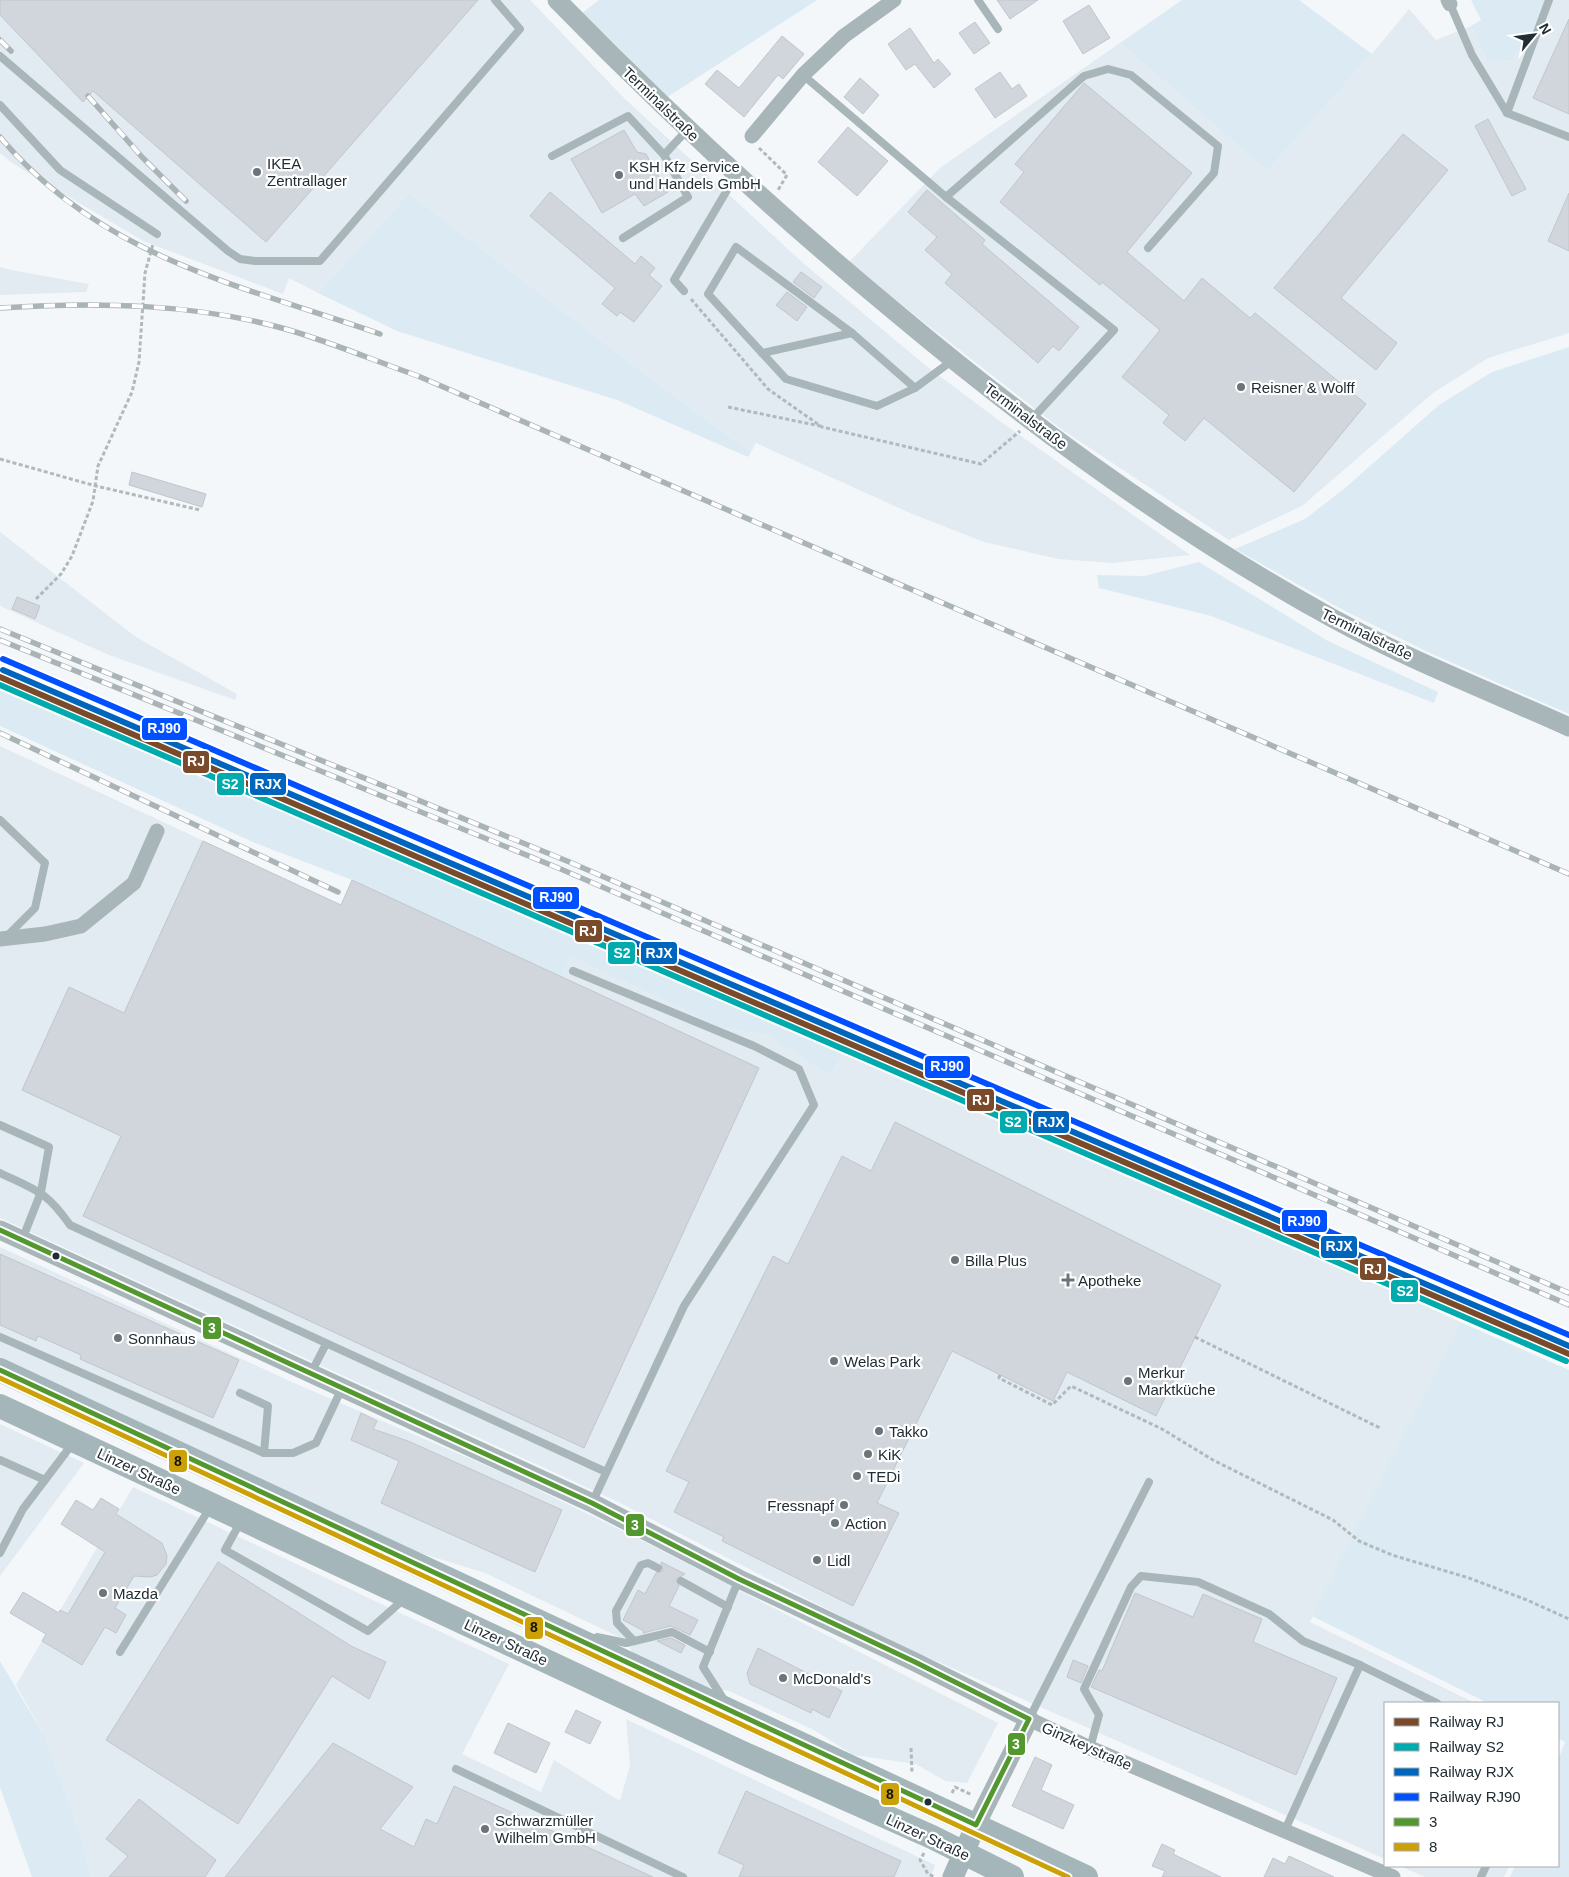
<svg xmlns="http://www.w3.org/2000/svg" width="1569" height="1877" viewBox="0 0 1569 1877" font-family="Helvetica,sans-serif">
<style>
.built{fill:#e2ebf2}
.green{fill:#dceaf4}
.building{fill:#d1d6dc;stroke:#c1c6cc}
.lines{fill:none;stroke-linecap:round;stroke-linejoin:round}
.path{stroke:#b0b9bb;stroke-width:3;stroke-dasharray:4 2.5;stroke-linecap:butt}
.service{stroke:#a8b6b9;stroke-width:8}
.minor{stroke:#a8b6b9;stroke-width:15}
.tertiary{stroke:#a8b6b9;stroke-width:19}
.secondary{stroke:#a5b5b9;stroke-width:21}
.primary{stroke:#a4b6b9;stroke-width:24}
.rail-casing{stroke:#aab3b5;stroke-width:5.5}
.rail{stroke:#fff;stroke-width:4;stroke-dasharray:11;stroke-linecap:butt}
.bus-1-casing{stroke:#fff;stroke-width:9}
.bus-2-casing{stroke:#fff;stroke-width:9}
.bus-1{stroke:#52982f;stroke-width:5}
.bus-2{stroke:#cca108;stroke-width:5}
.rail-1-casing{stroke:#fff;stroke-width:10}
.rail-2-casing{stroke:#fff;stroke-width:10}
.rail-3-casing{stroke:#fff;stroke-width:10}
.rail-4-casing{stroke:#fff;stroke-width:10}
.rail-1{stroke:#7a4b2a;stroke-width:6}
.rail-2{stroke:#00aaad;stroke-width:6}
.rail-3{stroke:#0065bd;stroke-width:6}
.rail-4{stroke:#0050ff;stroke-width:6}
.poi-dot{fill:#6a7479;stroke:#fff;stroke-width:2}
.bus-dot{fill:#202d34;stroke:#fff;stroke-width:2}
.labels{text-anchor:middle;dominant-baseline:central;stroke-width:4.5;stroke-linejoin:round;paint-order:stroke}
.street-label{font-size:15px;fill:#202d34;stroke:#fff}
.poi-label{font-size:15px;fill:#202d34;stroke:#fff;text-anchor:start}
.line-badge{stroke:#fff;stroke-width:2}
.badge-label{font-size:14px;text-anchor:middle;font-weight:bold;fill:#fff}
.pale-badge-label{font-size:14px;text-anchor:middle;font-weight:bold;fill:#111}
</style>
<rect width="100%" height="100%" fill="#f4f7fa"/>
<!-- built -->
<g class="built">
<polygon points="0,0 530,0 624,98 803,263 925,365 1001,422 1190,555 1112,563 1058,559 984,542 910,513 756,443 751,452 670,393 409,193 318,293 289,278 283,294 143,241 12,163 0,153"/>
<polygon points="1546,0 1569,0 1569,333 1488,358 1433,393 1302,506 1229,540 1061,429 848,263 941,167 1120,43 1267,171 1372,54 1409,9 1436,40 1471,26 1488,62 1511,60"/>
<polygon points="0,267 11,270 89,284 86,292 0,295"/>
<polygon points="0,532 136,637 237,694 235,700 109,655 0,606"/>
<polygon points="0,746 341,905 352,880 561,977 572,957 719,1027 767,1035 830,1076 844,1052 1356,1274 1460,1322 1310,1622 1475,1703 1385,1703 1385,1859 884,1638 614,1500 0,1218"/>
<polygon points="0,1247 294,1383 508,1475 637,1538 998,1723 967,1783 945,1781 916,1764 853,1755 814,1730 729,1691 698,1686 636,1657 623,1639 485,1573 417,1552 0,1359"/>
<polygon points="0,1424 84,1463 0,1576"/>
<polygon points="133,1487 509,1664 462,1754 541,1792 554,1760 620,1801 630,1765 626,1719 935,1865 931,1877 91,1877 83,1843 45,1737 16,1685"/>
<polygon points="1400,1866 1509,1866 1504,1877 1425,1877"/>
</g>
<!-- green -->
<g class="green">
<polygon points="599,0 817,0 666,98 582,13"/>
<polygon points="1182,0 1299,0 1372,54 1267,171 1120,43"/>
<polygon points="1471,0 1546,0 1537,24 1511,60 1488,62 1471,26 1481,20"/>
<polygon points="409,193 670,393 751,452 748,457 617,400 397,331 318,293"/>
<polygon points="1569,347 1569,714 1430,653 1343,610 1235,549 1305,519 1345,488 1439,405 1492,372"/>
<polygon points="1199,562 1328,641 1438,692 1434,703 1211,616 1099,588 1097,575 1144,576"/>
<polygon points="0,689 844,1052 830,1076 767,1035 719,1027 572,957 561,977 352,880 255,843 0,726"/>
<polygon points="1460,1322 1569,1370 1569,1877 1510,1877 1515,1866 1558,1866 1558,1760 1565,1742 1558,1738 1558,1703 1488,1703 1312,1616"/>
<polygon points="0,1661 45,1737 83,1843 91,1877 32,1877 0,1787"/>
</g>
<!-- building -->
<g class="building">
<polygon points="0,0 478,0 266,242 93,91 83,102 0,15"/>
<polygon points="997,0 1038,0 1010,19"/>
<polygon points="1089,5 1110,38 1083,54 1063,21"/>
<polygon points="1569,19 1569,114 1533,98"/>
<polygon points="975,22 990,43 974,54 959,33"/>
<polygon points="910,28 934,63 938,59 951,74 934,88 915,64 906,70 888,44"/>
<polygon points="782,36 804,54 783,79 778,75 744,117 705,84 717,70 739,88"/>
<polygon points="1000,72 1012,89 1019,84 1027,96 995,118 975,89"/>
<polygon points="860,78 879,95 863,114 844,97"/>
<polygon points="1084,83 1192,173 1127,252 1184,301 1202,278 1250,318 1255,313 1366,404 1294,492 1204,418 1185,441 1163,423 1169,415 1122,377 1160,330 1102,282 1100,285 1000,202 1024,172 1015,164"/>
<polygon points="1488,119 1526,189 1512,196 1475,126"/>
<polygon points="848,127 888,161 857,196 818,162"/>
<polygon points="624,130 637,152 646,154 668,192 644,206 635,194 602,213 571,159"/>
<polygon points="1403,134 1448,170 1341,298 1397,343 1376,370 1274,288"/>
<polygon points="927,190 985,240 982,244 1079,327 1059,351 1053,346 1038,363 945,283 952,274 925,250 937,237 908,212"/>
<polygon points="550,192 635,264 641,256 655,268 649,275 662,286 634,322 620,312 617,316 602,304 615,288 530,216"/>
<polygon points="1569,193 1569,251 1548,241"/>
<polygon points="801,272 822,287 814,298 793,282"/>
<polygon points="787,292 807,307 797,321 776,305"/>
<polygon points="132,472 206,494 202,507 129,485"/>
<polygon points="17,597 40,606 35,619 12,609"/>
<polygon points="203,841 341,905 352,880 759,1068 584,1448 83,1216 121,1136 22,1090 69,987 124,1013"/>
<polygon points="895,1122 1221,1285 1156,1416 1067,1372 1053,1401 952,1351 877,1503 899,1513 853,1606 722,1541 724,1537 674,1512 689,1482 666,1471 773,1256 788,1264 842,1156 871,1171"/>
<polygon points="0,1254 239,1360 213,1418 80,1359 81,1355 38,1336 36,1341 0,1325"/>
<polygon points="361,1413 377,1421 373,1429 408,1441 562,1510 535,1572 381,1503 399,1461 351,1440"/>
<polygon points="101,1498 119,1509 116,1514 162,1543 167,1556 166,1564 157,1575 151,1577 134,1576 115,1608 126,1615 116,1633 105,1627 82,1665 42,1641 46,1634 10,1613 23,1592 59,1613 60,1610 68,1614 105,1552 61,1524 76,1500 93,1510"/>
<polygon points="218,1562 351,1646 386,1662 369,1699 332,1676 238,1824 106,1740"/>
<polygon points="661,1562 685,1574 676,1579 679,1586 669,1606 698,1620 690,1635 671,1626 643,1633 644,1631 623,1620 638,1590 645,1594 656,1573 663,1571"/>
<polygon points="1135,1593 1193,1617 1203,1594 1262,1619 1253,1642 1337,1678 1296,1775 1091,1687 1099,1670 1102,1671"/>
<polygon points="671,1638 685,1645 681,1653 657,1641"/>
<polygon points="758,1648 842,1691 829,1718 812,1709 811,1713 750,1684 747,1673"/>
<polygon points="1073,1660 1088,1666 1081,1683 1067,1677"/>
<polygon points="576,1710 601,1722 590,1744 565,1732"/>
<polygon points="508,1723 550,1743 536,1773 494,1753"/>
<polygon points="333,1743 413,1787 380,1829 414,1847 426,1819 437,1824 454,1786 653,1877 225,1877"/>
<polygon points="1035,1757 1052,1765 1041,1790 1074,1805 1063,1829 1012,1806"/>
<polygon points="746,1791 901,1861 894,1877 739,1877 744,1865 718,1853"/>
<polygon points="139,1799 216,1860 205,1877 109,1877 128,1856 106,1839"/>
<polygon points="1162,1844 1175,1850 1173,1854 1221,1877 1162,1877 1165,1871 1152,1866"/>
<polygon points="1289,1856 1334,1877 1264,1877 1273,1858 1285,1864"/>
</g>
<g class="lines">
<!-- path -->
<g class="path">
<polyline points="759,148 787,175 778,190"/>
<polyline points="691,299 768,389 822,427 981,464 1020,431"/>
<polyline points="728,407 820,426"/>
<polyline points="0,459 96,486 200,510"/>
<polyline points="36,599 61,574 72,556 93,501 98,466 132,392 139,362 145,273 153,244"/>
<polyline points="1195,1337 1380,1428"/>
<polyline points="1000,1375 999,1378 1052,1405 1071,1386 1162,1429 1213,1460 1333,1520 1359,1541 1392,1555 1469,1578 1527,1600 1569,1619"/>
<polyline points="911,1748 912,1773"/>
<polyline points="952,1793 955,1787 972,1795"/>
<polyline points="924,1853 920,1860 928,1874 935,1877"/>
</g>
<!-- service -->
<g class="service">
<polyline points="978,0 998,29"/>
<polyline points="1549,0 1507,113 1569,137"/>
<polyline points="1450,4 1472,55 1507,113"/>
<polyline points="0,56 228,251 240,259 255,261 320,261 520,29 495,0"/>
<polyline points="803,75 946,197 1114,330 1031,420"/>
<polyline points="0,105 60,170 157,234"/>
<polyline points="552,156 628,116 664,155 687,130"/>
<polyline points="946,197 1084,76 1108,69 1131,75 1218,146 1214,173 1148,248"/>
<polyline points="623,238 688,197 664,155"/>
<polyline points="684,291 674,280 736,175"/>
<polyline points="762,353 852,333"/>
<polyline points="915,388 852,333 736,247 708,294 786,379 877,406 915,388 953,360"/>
<polyline points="0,820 45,863 35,908 7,936"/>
<polyline points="573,971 754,1046 799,1069 814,1105 684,1306 592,1503"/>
<polyline points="0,1125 49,1147 41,1192 22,1240"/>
<path d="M0,1173C36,1190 46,1191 70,1225L606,1472"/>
<polyline points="0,1337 264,1453 293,1453 316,1443 342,1388"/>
<polyline points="311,1373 326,1344"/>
<polyline points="240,1393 268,1406 264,1453"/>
<polyline points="0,1460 45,1480"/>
<polyline points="241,1521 225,1550 368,1631 404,1599"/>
<polyline points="0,1553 23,1509 73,1443"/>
<polyline points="681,1581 728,1607"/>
<polyline points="594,1639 597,1637 626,1643 672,1632 710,1652"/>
<polyline points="634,1641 617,1623 616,1611 641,1565 648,1563 658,1568"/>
<polyline points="120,1652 211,1506"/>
<polyline points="724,1700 703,1667 739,1579"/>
<polyline points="1029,1719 1149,1482"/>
<polyline points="1090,1748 1099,1715 1084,1689 1131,1587 1141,1576 1198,1582 1269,1614 1303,1641 1360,1665"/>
<polyline points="456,1769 683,1877"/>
<polyline points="1285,1830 1360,1665 1437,1703"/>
<polyline points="1481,1877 1486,1866"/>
</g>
<!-- minor -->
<g class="minor">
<polyline points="1448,0 1450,4"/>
<polyline points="752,136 803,75 844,36 894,0"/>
<polyline points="0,939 45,934 81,926 134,883 157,831"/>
<polyline points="1029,1719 1090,1748 1393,1877"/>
</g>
<!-- tertiary -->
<g class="tertiary">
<path d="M557,0C666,112 780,217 900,316C1035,429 1179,534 1334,619C1409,660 1491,692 1569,727"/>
<polyline points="0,1230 592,1503 739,1579 915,1662 1029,1719 976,1825"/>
</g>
<!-- secondary -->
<polyline class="secondary" points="953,1877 976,1825"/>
<!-- primary -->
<g class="primary">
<polyline points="0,1370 1086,1877"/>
<polyline points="0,1406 745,1754 932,1837 1012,1877"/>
</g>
<defs>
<g id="rail">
<polyline points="0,40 11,51"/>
<polyline points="88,96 142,157 186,201"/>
<path d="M0,137C101,257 239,285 380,334"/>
<path d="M0,308C96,302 196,303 289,330C333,343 375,361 418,376L1569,874"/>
<polyline points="0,629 567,861 1569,1293"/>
<polyline points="0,640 563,870 1569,1305"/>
<polyline points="0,733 338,892"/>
</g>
</defs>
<!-- rail casing -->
<use href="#rail" class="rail-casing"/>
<!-- rail -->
<use href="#rail" class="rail"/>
<defs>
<polyline id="bus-1" points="0,1230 592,1503 739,1579 915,1662 1029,1719 976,1825 0,1370"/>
<polyline id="bus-2" points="0,1378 1068,1877"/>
</defs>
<!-- bus-1 casing -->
<use href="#bus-1" class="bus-1-casing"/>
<!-- bus-2 casing -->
<use href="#bus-2" class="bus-2-casing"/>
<!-- bus-1 -->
<use href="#bus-1" class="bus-1"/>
<!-- bus-2 -->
<use href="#bus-2" class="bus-2"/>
<defs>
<polyline id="rail-1" points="0,677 1569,1354"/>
<polyline id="rail-2" points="0,685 1566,1361"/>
<polyline id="rail-3" points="3,670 1569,1346"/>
<polyline id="rail-4" points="3,659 1569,1335"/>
</defs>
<!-- rail-1 casing -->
<use href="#rail-1" class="rail-1-casing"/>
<!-- rail-2 casing -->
<use href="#rail-2" class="rail-2-casing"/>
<!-- rail-3 casing -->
<use href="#rail-3" class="rail-3-casing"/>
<!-- rail-4 casing -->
<use href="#rail-4" class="rail-4-casing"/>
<!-- rail-1 -->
<use href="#rail-1" class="rail-1"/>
<!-- rail-2 -->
<use href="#rail-2" class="rail-2"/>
<!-- rail-3 -->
<use href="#rail-3" class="rail-3"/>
<!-- rail-4 -->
<use href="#rail-4" class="rail-4"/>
</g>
<!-- markers -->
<g class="poi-dot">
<circle cx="257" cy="172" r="5"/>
<circle cx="619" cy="175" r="5"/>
<circle cx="1241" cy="387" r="5"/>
<circle cx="955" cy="1260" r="5"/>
<path d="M1065.5 1272.5h5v5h5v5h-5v5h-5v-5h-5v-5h5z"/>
<circle cx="118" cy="1338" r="5"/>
<circle cx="834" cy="1361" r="5"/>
<circle cx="1128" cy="1381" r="5"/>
<circle cx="879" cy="1431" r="5"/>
<circle cx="868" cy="1454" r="5"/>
<circle cx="857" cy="1476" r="5"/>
<circle cx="844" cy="1505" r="5"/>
<circle cx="835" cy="1523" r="5"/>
<circle cx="817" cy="1560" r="5"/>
<circle cx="103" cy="1593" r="5"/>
<circle cx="783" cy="1678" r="5"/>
<circle cx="485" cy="1829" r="5"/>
</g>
<g class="bus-dot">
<circle cx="56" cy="1256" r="4.5"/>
<circle cx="928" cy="1802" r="4.5"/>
</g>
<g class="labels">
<!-- street labels -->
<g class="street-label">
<text transform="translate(661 104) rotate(44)">Terminalstraße</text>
<text transform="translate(1026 416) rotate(37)">Terminalstraße</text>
<text transform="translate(1367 634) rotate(26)">Terminalstraße</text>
<text transform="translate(139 1471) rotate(25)">Linzer Straße</text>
<text transform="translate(506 1642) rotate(25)">Linzer Straße</text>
<text transform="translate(1087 1746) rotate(24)">Ginzkeystraße</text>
<text transform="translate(928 1837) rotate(25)">Linzer Straße</text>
</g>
<!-- poi labels -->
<g class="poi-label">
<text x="267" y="163">IKEA<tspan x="267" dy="17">Zentrallager</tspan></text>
<text x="629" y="166">KSH Kfz Service<tspan x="629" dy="17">und Handels GmbH</tspan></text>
<text x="1251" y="387">Reisner &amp; Wolff</text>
<text x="965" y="1260">Billa Plus</text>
<text x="1078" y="1280">Apotheke</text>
<text x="128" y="1338">Sonnhaus</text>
<text x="844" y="1361">Welas Park</text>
<text x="1138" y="1372">Merkur<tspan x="1138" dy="17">Marktküche</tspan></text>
<text x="889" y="1431">Takko</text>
<text x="878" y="1454">KiK</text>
<text x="867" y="1476">TEDi</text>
<text x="834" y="1505" text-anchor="end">Fressnapf</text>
<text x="845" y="1523">Action</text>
<text x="827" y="1560">Lidl</text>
<text x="113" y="1593">Mazda</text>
<text x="793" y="1678">McDonald's</text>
<text x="495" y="1820">Schwarzmüller<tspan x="495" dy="17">Wilhelm GmbH</tspan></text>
</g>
</g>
<g class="line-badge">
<rect x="141" y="717" width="47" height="24" rx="5" fill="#0050ff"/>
<rect x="182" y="750" width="28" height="24" rx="5" fill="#7a4b2a"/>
<rect x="249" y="772" width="38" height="24" rx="5" fill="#0065bd"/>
<rect x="216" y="772" width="29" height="24" rx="5" fill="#00aaad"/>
<rect x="532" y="886" width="48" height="24" rx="5" fill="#0050ff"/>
<rect x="574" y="919" width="29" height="24" rx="5" fill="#7a4b2a"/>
<rect x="640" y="941" width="38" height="24" rx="5" fill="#0065bd"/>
<rect x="607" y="941" width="29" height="24" rx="5" fill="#00aaad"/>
<rect x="924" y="1055" width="47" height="24" rx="5" fill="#0050ff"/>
<rect x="966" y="1088" width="29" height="24" rx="5" fill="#7a4b2a"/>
<rect x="1032" y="1110" width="38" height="24" rx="5" fill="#0065bd"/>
<rect x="999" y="1110" width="29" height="24" rx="5" fill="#00aaad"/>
<rect x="1281" y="1209" width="47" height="24" rx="5" fill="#0050ff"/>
<rect x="1320" y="1235" width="38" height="24" rx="5" fill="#0065bd"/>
<rect x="1359" y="1257" width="28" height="24" rx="5" fill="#7a4b2a"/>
<rect x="1390" y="1279" width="29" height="24" rx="5" fill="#00aaad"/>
<rect x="202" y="1316" width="20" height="24" rx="5" fill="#52982f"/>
<rect x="168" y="1449" width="20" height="24" rx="5" fill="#cca108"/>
<rect x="625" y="1513" width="20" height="24" rx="5" fill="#52982f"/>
<rect x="524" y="1616" width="20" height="24" rx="5" fill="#cca108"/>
<rect x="1007" y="1732" width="19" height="24" rx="5" fill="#52982f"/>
<rect x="880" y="1782" width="20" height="24" rx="5" fill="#cca108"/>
</g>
<g class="badge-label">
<text x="164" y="733">RJ90</text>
<text x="196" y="766">RJ</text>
<text x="268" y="789">RJX</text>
<text x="230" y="789">S2</text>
<text x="556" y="902">RJ90</text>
<text x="588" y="936">RJ</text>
<text x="659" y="958">RJX</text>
<text x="622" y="958">S2</text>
<text x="947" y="1071">RJ90</text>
<text x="981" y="1105">RJ</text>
<text x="1051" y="1127">RJX</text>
<text x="1013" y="1127">S2</text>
<text x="1304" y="1226">RJ90</text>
<text x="1339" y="1251">RJX</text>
<text x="1373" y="1274">RJ</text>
<text x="1405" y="1296">S2</text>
<text x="212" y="1333">3</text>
<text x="635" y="1530">3</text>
<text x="1016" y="1749">3</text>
</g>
<g class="pale-badge-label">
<text x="178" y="1466">8</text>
<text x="534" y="1632">8</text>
<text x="890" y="1799">8</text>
</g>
<!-- legend -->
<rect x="1384" y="1702" width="175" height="165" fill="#ffffff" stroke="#a6abae"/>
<rect x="1394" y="1718" width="25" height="8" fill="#7a4b2a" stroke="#a6abae"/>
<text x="1429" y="1727" font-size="15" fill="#202d34">Railway RJ</text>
<rect x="1394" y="1743" width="25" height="8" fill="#00aaad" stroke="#a6abae"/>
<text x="1429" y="1752" font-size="15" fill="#202d34">Railway S2</text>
<rect x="1394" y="1768" width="25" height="8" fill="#0065bd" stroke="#a6abae"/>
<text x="1429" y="1777" font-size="15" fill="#202d34">Railway RJX</text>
<rect x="1394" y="1793" width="25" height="8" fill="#0050ff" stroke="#a6abae"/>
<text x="1429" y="1802" font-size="15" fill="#202d34">Railway RJ90</text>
<rect x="1394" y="1818" width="25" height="8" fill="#52982f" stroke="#a6abae"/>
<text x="1429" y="1827" font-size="15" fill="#202d34">3</text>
<rect x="1394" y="1843" width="25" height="8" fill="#cca108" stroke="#a6abae"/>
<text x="1429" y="1852" font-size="15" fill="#202d34">8</text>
<!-- north arrow -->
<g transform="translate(1534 35) rotate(61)" stroke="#ffffff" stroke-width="4" paint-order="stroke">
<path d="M0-4L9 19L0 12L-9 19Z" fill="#202d34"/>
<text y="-8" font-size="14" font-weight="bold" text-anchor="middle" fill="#202d34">N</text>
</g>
</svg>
